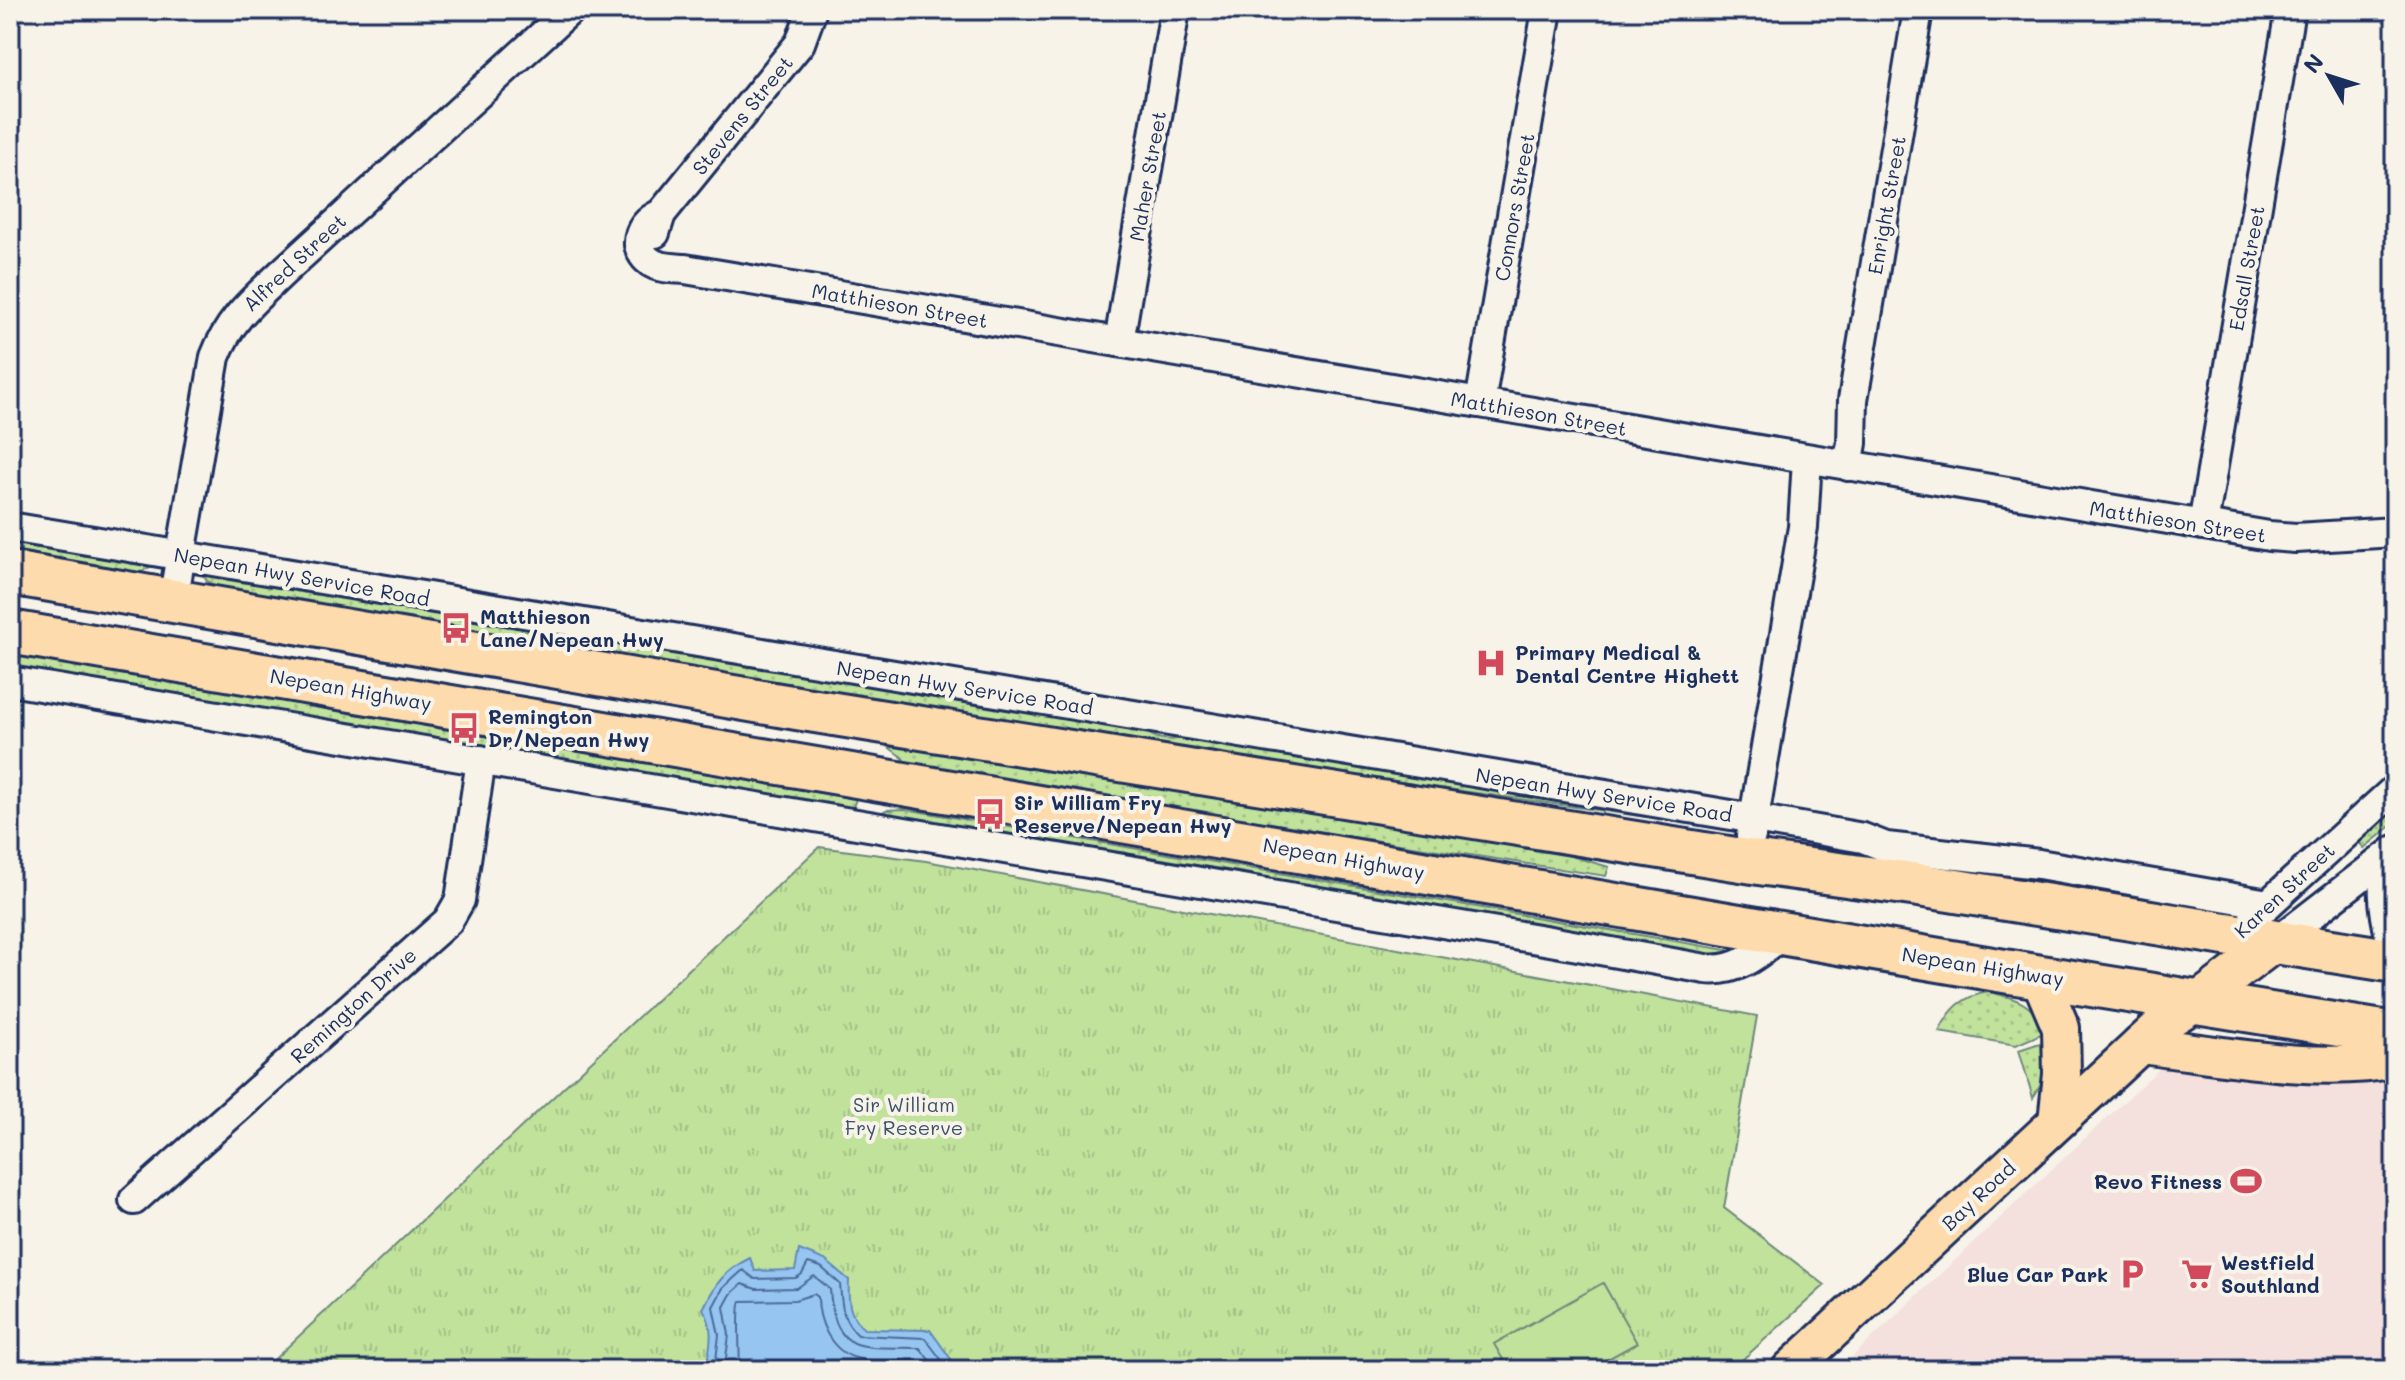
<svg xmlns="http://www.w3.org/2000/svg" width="2405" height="1380" viewBox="0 0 2405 1380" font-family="Mali,sans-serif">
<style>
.built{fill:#f4e0dd}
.grass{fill:url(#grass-dots);stroke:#6e887c;stroke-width:2}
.park{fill:url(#park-tufts);stroke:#6e887c;stroke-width:2}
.garden{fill:#c0e29b;stroke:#6e887c;stroke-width:2}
.water{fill:#95c5f0;stroke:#6489b6;stroke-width:2}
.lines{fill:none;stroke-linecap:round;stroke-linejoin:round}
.shore{stroke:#4c6b98;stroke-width:2}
.minor-casing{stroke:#1b2f5e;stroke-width:34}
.major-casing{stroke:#1b2f5e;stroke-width:42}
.highway-casing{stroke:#1b2f5e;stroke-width:48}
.minor{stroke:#f7f3e8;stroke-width:28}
.major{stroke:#fedbac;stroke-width:36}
.highway{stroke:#fedbac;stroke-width:42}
.labels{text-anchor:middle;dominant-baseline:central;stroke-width:8;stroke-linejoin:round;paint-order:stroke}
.street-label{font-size:20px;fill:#1b2f5e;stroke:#f7f3e8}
.poi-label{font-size:20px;font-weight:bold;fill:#1b2f5e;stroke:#f7f3e8;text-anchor:start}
.park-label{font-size:20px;fill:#3c536a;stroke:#f7f3e8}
</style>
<defs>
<pattern id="grass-dots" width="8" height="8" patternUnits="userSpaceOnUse" patternTransform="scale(2)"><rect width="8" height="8" fill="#c0e29b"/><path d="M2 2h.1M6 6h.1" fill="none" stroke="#a4c288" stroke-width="1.8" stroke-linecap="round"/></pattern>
<pattern id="park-tufts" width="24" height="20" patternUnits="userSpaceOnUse" patternTransform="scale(2)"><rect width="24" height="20" fill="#c0e29b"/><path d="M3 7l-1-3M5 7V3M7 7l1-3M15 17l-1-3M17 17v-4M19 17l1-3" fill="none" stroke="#a4c288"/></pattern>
</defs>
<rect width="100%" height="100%" fill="#f7f3e8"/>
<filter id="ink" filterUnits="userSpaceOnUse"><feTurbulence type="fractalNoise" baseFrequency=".0125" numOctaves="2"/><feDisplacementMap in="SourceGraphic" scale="16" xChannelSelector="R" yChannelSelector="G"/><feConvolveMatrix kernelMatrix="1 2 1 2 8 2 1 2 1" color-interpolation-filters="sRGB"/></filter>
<g filter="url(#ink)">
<!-- built -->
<polygon class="built" points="2173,1056 2395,1073 2395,1370 1838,1370"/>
<!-- grass -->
<g class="grass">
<polygon points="10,539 148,561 153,565 134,576 10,555"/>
<path d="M203,574L1143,729C1154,740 1171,742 1185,737L1290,757L1647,813L1646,817L1221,757L976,714L772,684L229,592L207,581Z"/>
<polygon points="10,654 856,799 853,807 831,808 10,667"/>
<polygon points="894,744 1543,848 1609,867 1606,876 905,768 903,758 887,746"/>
<polygon points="2395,805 2395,823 2364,848 2356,839"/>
<polygon points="905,809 1727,950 1727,959 872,818 886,810"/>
<path d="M1989,992C2021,999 2031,1004 2048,1031L2016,1045L1939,1032C1950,1008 1963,996 1989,992Z"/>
<polygon points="2052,1039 2052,1066 2033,1098 2019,1050"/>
</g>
<!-- park -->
<polygon class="park" points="819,847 926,861 1757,1016 1724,1208 1825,1285 1731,1370 263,1370"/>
<!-- garden -->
<polygon class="garden" points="1603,1283 1637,1343 1588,1370 1509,1370 1494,1344"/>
<!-- water -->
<path class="water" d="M799,1250L825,1260L849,1280C848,1301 848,1315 864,1329L930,1330L953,1362L951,1370H712L707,1362C711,1344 714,1325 703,1309C715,1284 724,1271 750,1258L755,1271L795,1270Z"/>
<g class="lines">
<!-- shore -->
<g class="shore">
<path d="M718,1370L716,1360L719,1335L713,1307L723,1288L743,1270L755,1279L796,1278L802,1274L808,1263L821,1267L840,1284C842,1306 841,1319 858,1335L925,1338L943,1362L944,1370"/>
<path d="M728,1370L726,1358L729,1335L724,1307L731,1294L742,1284L756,1289L797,1288L814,1276L830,1289C834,1358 865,1346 920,1348L933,1365V1370"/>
<path d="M740,1370C740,1358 737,1308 741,1301L795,1300L814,1294L818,1297C818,1321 830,1351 856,1358C873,1363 895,1360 913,1360L921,1370"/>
</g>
<defs>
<g id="minor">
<path d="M661,214C648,219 638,230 639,245C645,268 665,268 685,269L2269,536L2296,538L2395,532"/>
<polyline points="655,233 661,214 800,43 812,10"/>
<polyline points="1119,342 1175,10"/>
<polyline points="1480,403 1547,10"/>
<polyline points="1848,466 1852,443 1853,400 1918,10"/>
<polyline points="2203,525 2290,10"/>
<polyline points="10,527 1755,819 1863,838 1886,847 2039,864 2268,904"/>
<path d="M173,601L215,357C230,318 254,300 283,272L570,10"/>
<path d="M10,681L1550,941L1706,969C1738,973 1760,952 1784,933"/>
<polyline points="1751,836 1803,527 1807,459"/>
<path d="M2386,857C2381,892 2384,919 2395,952"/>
<polyline points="2254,917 2395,789"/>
<polyline points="2275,943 2395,850"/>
<polyline points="134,1200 448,921 460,900 481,760"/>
</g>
<g id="major">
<polyline points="2039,976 2061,1028 2062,1074 2057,1122"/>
<path d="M2140,1045C2218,1054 2319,1075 2395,1059"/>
<polyline points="1790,1370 2166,1021 2198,1001 2275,943"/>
</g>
<g id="highway">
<polyline points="10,573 797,708 1766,864 1912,884 2395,961"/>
<polyline points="10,632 1998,970 2395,1034"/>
</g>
</defs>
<!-- minor casing -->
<use href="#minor" class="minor-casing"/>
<!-- major casing -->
<use href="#major" class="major-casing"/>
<!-- highway casing -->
<use href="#highway" class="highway-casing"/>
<!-- minor -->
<use href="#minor" class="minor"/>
<!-- major -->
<use href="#major" class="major"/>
<!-- highway -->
<use href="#highway" class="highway"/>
</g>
</g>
<!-- icons -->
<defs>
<symbol id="bus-bare" viewBox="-9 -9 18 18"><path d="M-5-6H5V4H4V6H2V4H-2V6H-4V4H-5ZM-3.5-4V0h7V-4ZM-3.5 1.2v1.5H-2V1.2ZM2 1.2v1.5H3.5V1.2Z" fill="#d1495b" stroke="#f7f3e8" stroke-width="2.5" paint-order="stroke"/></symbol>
<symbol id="hospital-bare" viewBox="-9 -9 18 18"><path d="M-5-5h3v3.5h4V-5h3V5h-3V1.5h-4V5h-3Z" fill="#d1495b" stroke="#f7f3e8" stroke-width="2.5" paint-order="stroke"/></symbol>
<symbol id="stadium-bare" viewBox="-9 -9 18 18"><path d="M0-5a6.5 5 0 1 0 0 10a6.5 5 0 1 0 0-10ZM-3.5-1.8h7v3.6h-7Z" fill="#d1495b" stroke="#f7f3e8" stroke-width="2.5" paint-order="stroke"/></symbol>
<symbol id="parking-bare" viewBox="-9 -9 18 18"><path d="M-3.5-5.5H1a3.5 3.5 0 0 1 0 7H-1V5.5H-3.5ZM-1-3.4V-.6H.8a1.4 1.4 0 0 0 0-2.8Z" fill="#d1495b" stroke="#f7f3e8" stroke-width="2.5" paint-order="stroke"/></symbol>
<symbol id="supermarket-bare" viewBox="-9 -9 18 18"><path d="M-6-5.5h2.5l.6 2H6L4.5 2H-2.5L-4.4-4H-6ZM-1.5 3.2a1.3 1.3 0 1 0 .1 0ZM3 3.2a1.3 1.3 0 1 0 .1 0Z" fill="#d1495b" stroke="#f7f3e8" stroke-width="2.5" paint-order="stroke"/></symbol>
</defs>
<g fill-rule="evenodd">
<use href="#bus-bare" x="434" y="606" width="44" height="44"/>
<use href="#hospital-bare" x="1469" y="641" width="44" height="44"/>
<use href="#bus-bare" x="442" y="706" width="44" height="44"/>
<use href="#bus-bare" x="968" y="792" width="44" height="44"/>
<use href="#stadium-bare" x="2224" y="1159" width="44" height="44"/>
<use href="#parking-bare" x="2110" y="1252" width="44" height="44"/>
<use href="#supermarket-bare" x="2175" y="1252" width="44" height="44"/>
</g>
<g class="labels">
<!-- street labels -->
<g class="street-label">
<text transform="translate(742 115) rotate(-51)">Stevens Street</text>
<text transform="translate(1147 176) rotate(-80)">Maher Street</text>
<text transform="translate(1886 205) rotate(-80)">Enright Street</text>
<text transform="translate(1514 207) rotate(-80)">Connors Street</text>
<text transform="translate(294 262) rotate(-43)">Alfred Street</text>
<text transform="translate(2246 268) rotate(-80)">Edsall Street</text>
<text transform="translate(900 305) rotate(10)">Matthieson Street</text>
<text transform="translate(1539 413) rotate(10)">Matthieson Street</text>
<text transform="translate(2178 521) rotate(9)">Matthieson Street</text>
<text transform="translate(302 576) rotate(10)">Nepean Hwy Service Road</text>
<text transform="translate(965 687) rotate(9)">Nepean Hwy Service Road</text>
<text transform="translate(351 689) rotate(10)">Nepean Highway</text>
<text transform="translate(1604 794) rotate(9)">Nepean Hwy Service Road</text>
<text transform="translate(1344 858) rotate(10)">Nepean Highway</text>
<text transform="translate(2284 890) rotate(-43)">Karen Street</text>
<text transform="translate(1983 966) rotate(9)">Nepean Highway</text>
<text transform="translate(353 1005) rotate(-42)">Remington Drive</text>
<text transform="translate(1978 1195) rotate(-43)">Bay Road</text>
</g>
<!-- poi labels -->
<g class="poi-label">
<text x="480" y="616">Matthieson<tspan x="480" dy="23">Lane/Nepean Hwy</tspan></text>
<text x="1515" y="652">Primary Medical &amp;<tspan x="1515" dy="23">Dental Centre Highett</tspan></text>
<text x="488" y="716">Remington<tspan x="488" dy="23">Dr/Nepean Hwy</tspan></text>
<text x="1014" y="802">Sir William Fry<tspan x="1014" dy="23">Reserve/Nepean Hwy</tspan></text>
<text x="2222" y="1181" text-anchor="end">Revo Fitness</text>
<text x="2221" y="1262">Westfield<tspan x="2221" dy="23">Southland</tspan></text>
<text x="2108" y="1274" text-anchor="end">Blue Car Park</text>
</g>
<!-- park labels -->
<g class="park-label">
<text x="904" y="1104">Sir William<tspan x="904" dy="23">Fry Reserve</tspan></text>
</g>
</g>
<!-- margin -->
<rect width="2405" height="1380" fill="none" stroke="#f7f3e8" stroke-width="40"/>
<rect x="20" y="20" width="2365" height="1340" fill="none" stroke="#1b2f5e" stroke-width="3" filter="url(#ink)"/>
<!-- north arrow -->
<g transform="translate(2329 76) rotate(309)" stroke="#f7f3e8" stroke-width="6" paint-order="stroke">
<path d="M0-6L14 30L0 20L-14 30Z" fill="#1b2f5e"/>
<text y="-12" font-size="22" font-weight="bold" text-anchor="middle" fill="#1b2f5e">N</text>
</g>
</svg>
